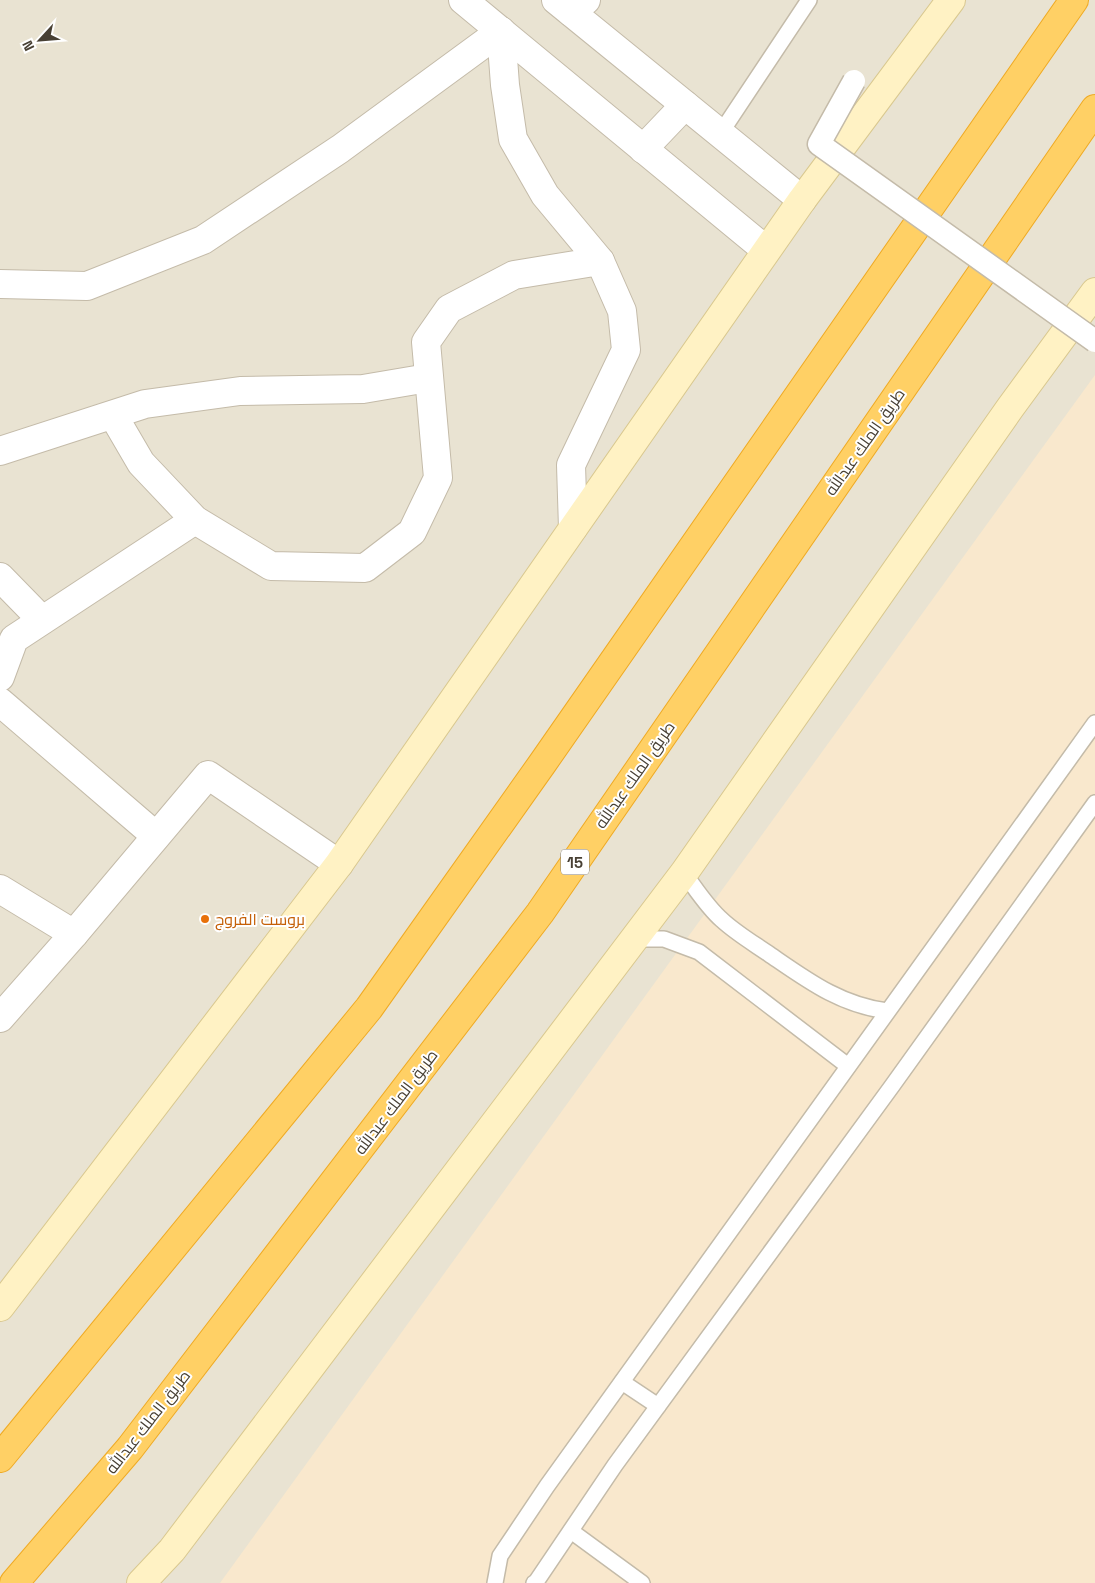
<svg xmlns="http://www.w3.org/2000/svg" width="1095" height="1583" viewBox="0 0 1095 1583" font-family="'Space Grotesk',Cairo,sans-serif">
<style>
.residential{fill:#e9e3d2}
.commercial{fill:#f9e8cd}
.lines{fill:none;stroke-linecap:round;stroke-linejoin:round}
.service-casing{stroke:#c4bba9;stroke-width:18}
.minor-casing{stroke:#c4bba9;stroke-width:30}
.tertiary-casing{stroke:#c4bba9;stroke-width:30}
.secondary-casing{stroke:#d9c88f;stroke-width:30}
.motorway-casing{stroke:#efaa24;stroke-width:30}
.service{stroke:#fff;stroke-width:15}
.minor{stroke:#fff;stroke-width:28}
.tertiary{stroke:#fff;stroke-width:28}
.secondary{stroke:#fff2c4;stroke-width:28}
.motorway{stroke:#ffd065;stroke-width:28}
.pedestrian-bridge-casing{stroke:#c4bba9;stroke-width:25;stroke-linecap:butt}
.pedestrian-bridge{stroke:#fff;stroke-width:22}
.food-dot{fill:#e8710a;stroke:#fff;stroke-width:2}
.labels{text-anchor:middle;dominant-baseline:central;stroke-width:4;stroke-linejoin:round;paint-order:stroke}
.shield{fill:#fff;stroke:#7f7971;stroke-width:1}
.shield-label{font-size:15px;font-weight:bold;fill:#484034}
.street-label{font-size:16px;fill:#484034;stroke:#fff}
.food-label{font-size:16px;fill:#c56008;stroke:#fff;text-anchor:start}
</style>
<rect width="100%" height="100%" fill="#f5f0e5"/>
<!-- residential -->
<rect class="residential" x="0" y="0" width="1095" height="1583"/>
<!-- commercial -->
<polygon class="commercial" points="1095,375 1095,1583 220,1583"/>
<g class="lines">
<defs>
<g id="service">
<polyline points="720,134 809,0"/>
<path d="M684,873C696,889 707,907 722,920C736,933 753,943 769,954C807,980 840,1005 887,1011"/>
<polyline points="633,939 664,939 699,952 848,1066"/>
<polyline points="622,1382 658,1406"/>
<polyline points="571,1531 642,1583"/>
<polyline points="495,1583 500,1556 547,1486 1095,723"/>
<polyline points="534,1583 536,1582 615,1465 892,1086 1095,803"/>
</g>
<g id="minor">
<polyline points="571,12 586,0"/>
<polyline points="501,31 505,85 513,139 545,195 600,261 622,311 626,350 571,465 573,528"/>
<polyline points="643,149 685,105"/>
<polyline points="0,284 87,286 203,240 340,149 501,31"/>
<polyline points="113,415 141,463 195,520 271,566 365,568 412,532 438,478 426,342 449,309 514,275 600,261"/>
<polyline points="0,451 145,404 240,391 363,389 428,378"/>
<polyline points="0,577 42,620"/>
<polyline points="0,677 14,639 195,520"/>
<polyline points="0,702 156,836"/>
<polyline points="0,889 74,934"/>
<polyline points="0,1018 74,934 208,775 339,864"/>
</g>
<g id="tertiary">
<polyline points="463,0 766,250"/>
<polyline points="556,0 802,200"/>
</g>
<g id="secondary">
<polyline points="0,1307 339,864 802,200 951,0"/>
<polyline points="141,1583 172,1550 684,873 1010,408 1095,292"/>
</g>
<g id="motorway">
<polyline points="0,1458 369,1008 542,764 1074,0"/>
<polyline points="14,1583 130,1448 540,913 1095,109"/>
</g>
</defs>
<!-- service casing -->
<use href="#service" class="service-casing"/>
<!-- minor casing -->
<use href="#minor" class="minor-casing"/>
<!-- tertiary casing -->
<use href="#tertiary" class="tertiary-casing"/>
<!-- secondary casing -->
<use href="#secondary" class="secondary-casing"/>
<!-- motorway casing -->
<use href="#motorway" class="motorway-casing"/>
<!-- service -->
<use href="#service" class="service"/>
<!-- minor -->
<use href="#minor" class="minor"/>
<!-- tertiary -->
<use href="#tertiary" class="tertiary"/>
<!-- secondary -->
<use href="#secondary" class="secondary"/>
<!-- motorway -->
<use href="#motorway" class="motorway"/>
<defs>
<polyline id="pedestrian-bridge" points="854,81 819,144 1095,341"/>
</defs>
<!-- pedestrian-bridge casing -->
<use href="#pedestrian-bridge" class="pedestrian-bridge-casing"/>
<!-- pedestrian-bridge -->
<use href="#pedestrian-bridge" class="pedestrian-bridge"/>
</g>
<!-- markers -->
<circle class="food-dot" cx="205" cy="919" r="5"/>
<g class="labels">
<!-- shield labels -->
<rect class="shield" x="561" y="849.5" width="28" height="25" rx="4"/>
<g class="shield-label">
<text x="575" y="862">15</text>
</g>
<!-- street labels -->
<g class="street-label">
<text transform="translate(865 442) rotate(-55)">طريق الملك عبدالله</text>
<text transform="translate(635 775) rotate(-55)">طريق الملك عبدالله</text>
<text transform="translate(396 1102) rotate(-53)">طريق الملك عبدالله</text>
<text transform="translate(148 1422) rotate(-52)">طريق الملك عبدالله</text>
</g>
<!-- food labels -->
<g class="food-label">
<text x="215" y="919">بروست الفروج</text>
</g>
</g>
<!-- north arrow -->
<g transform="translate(40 40) rotate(244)" stroke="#ffffff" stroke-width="4" paint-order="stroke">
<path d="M0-4L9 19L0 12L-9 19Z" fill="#484034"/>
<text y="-8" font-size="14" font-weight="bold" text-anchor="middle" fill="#484034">N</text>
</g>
</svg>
